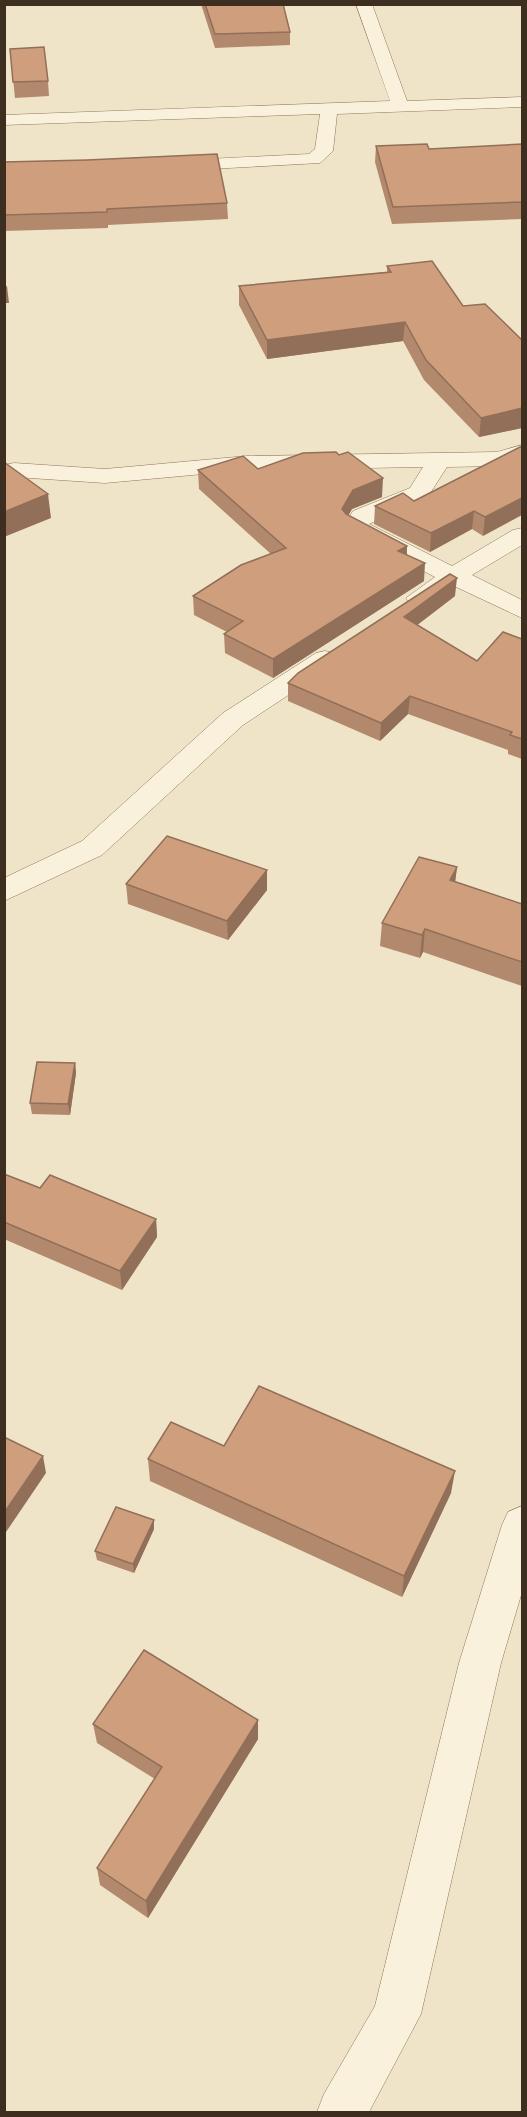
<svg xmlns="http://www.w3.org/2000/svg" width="527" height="2117" viewBox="0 0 527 2117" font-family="Georgia,serif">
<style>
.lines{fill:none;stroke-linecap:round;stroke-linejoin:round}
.minor-casing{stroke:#8d765c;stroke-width:1}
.minor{fill:#faf1dc;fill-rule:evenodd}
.wall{fill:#b2896c}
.shaded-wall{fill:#916f58}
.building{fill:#cf9f7d;stroke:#916f58;stroke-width:1.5}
</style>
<rect width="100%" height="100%" fill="#f0e4c8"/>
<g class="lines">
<defs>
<g id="minor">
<polygon points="356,4 372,4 407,101 522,97 522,107 337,114 333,151 320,163 174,171 167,169 165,165 167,161 309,154 315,149 320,114 4,125 4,115 390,101"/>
<path d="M522,445V459L498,466L447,467L427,498L369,524L452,566L513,530L522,528V545L472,575L522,600V618L454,586C440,596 428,608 410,603L406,598L435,577L346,531L343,526L353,511L410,488L423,467L247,470L105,483L15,477L4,480V465L14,463L105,469L247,456L497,452Z"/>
<polygon points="325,651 334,653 338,659 334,665 243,725 102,855 4,901 4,878 82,841 223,713 316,653"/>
<polygon points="522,1506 522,1592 501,1663 421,2014 369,2112 317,2112 324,2094 375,2006 459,1663 502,1525 508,1512"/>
</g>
</defs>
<!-- minor casing -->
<use href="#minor" class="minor-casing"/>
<!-- minor -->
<use href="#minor" class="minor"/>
</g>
<!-- wall -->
<g class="wall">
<polygon points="201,4 283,4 290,32 290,45 215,48"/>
<polygon points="10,49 48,81 49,96 15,98"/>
<polygon points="522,144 522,219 392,224 375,162 376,146 429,149"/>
<polygon points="4,162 227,203 228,219 108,225 108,228 4,231"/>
<polygon points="387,266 463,306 522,340 522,428 479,437 424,380 403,341 267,359 239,305 239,286 387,272"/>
<polygon points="522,446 483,536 472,529 430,552 374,524 375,506 414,501"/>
<polygon points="258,469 382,497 352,509 348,516 407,546 407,554 424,581 273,678 225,653 224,634 227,632 194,615 193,596 271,554 199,489 198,470"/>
<polygon points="455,596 417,625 477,661 522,639 522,759 508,754 508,750 408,714 380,741 288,701 288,683"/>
<polygon points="457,867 455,882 522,904 522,986 423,952 420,958 380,946 382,923"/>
<polygon points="126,884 267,890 228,940 128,904"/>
<polygon points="75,1063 76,1073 70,1115 32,1114 30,1103"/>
<polygon points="4,1174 40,1188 156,1219 157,1237 122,1290 4,1239"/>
<polygon points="224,1446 451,1493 402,1597 150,1481 148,1459"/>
<polygon points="154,1529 134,1573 97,1560 95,1551"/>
<polygon points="258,1720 258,1739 148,1918 100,1885 97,1868 155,1779 97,1743 93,1724"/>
</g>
<!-- shaded-wall -->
<g class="shaded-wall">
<polygon points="7,286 9,303 4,303 4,287"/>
<polygon points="405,322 403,341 267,359 267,340"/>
<polygon points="522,408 522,428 479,437 481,418"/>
<polygon points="383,478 382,497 352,509 341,527 342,509 353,490"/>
<polygon points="48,494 51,518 4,537 4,512"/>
<polygon points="522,498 522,515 483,536 485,517"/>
<polygon points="474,511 472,529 430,552 431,533"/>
<polygon points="407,546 406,565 398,551"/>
<polygon points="425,563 424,581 273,678 273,659"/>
<polygon points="457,578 455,596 403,636 404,617"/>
<polygon points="410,696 408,714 380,741 381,723"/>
<polygon points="457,867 454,891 450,880"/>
<polygon points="267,870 267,890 228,940 227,921"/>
<polygon points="425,929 423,952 420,958 422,935"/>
<polygon points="75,1063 76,1073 70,1115 68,1104"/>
<polygon points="156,1219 157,1237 122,1290 120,1271"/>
<polygon points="43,1456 46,1473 4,1535 4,1513"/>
<polygon points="455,1471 451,1493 402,1597 404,1576"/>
<polygon points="154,1520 154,1529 134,1573 133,1564"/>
<polygon points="258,1720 258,1739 148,1918 146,1901"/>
</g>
<!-- building -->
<g class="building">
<polygon points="205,4 283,4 290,32 215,34"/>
<polygon points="44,47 48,81 13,82 10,49"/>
<polygon points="427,144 429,149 522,144 522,202 393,207 376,146"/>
<polygon points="217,154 227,203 107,209 107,212 4,215 4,162 87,160"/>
<polygon points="432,261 463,306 485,304 522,340 522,408 481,418 426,360 405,322 267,340 239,286 391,272 387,266"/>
<polygon points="522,446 522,498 485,517 474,511 431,533 375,506 403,493 414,501"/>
<polygon points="336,452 339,455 348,452 383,478 353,490 342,509 346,514 407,546 398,551 425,563 273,659 224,634 243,621 193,596 241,565 286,548 198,470 243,456 258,469 303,453"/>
<polygon points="4,462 48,494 4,512"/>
<polygon points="450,574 457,578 404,617 477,661 503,632 522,639 522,739 510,735 512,732 410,696 381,723 288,683 298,673"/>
<polygon points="167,836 267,870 227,921 126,884"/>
<polygon points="419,857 457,867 450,880 522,904 522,962 425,929 422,935 382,923"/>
<polygon points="37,1062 75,1063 68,1104 30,1103"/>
<polygon points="4,1174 40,1188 50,1175 156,1219 120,1271 4,1222"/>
<polygon points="259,1386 455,1471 404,1576 148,1459 171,1422 224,1446"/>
<polygon points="4,1437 43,1456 4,1513"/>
<polygon points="116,1507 154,1520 133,1564 95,1551"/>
<polygon points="144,1650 258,1720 146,1901 97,1868 162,1767 93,1724"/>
</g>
<!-- border -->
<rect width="527" height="2117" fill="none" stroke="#3d2e20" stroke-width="12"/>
</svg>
